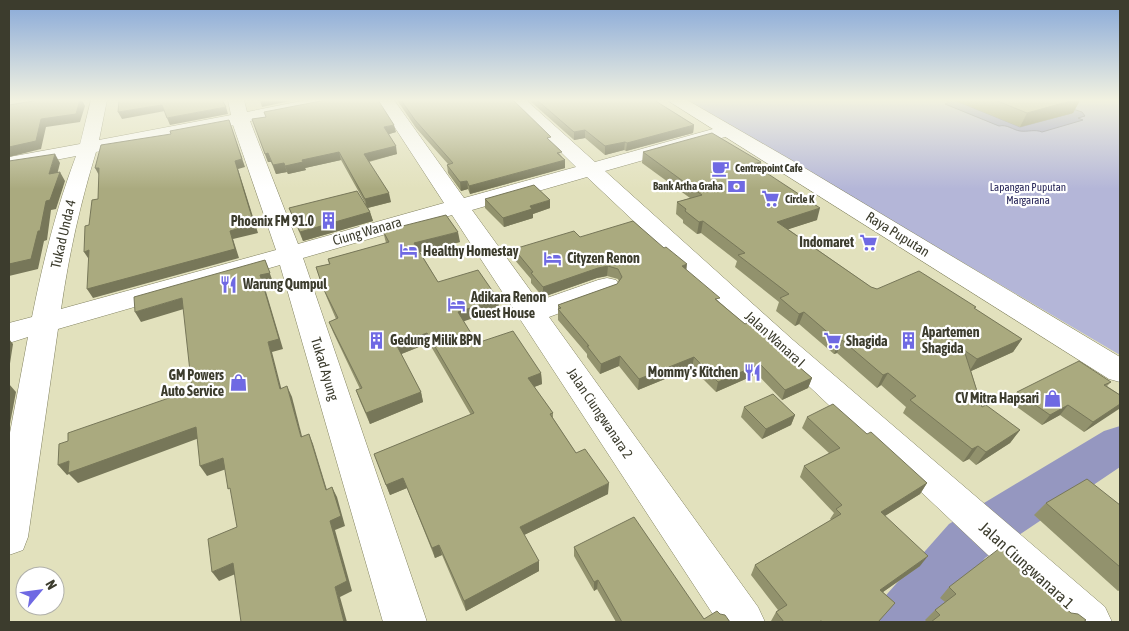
<svg xmlns="http://www.w3.org/2000/svg" width="1129" height="631" viewBox="0 0 1129 631" font-family="'Asap Condensed',sans-serif">
<style>
.green{fill:#b4b6d8}
.water{fill:#9597c0;stroke:#7a7c94}
.lines{fill:none;stroke-linecap:round;stroke-linejoin:round}
.river{fill:#9597c0;fill-rule:evenodd}
.minor-casing{stroke:#828260;stroke-width:1}
.major-casing{stroke:#828260;stroke-width:1}
.minor{fill:#fff;fill-rule:evenodd}
.major{fill:#fff;fill-rule:evenodd}
.wall{fill:#92926d}
.shaded-wall{fill:#777759}
.building{fill:#aaaa7f;stroke:#777759}
.labels{text-anchor:middle;dominant-baseline:central;stroke-width:4.5;stroke-linejoin:round;paint-order:stroke}
.far-poi-label{font-size:11px;font-weight:bold;fill:#3c3c2d;stroke:#fff;text-anchor:start}
.far-park-label{font-size:11px;fill:#282659;stroke:#fff}
.poi-label{font-size:14px;font-weight:bold;fill:#3c3c2d;stroke:#fff;text-anchor:start}
.street-label{font-size:14px;fill:#3c3c2d;stroke:#fff}
.near-street-label{font-size:16px;fill:#3c3c2d;stroke:#fff}
</style>
<rect width="100%" height="100%" fill="#e2e1bd"/>
<!-- green -->
<polygon class="green" points="687,100 1120,100 1120,355"/>
<!-- water -->
<path class="water" d="M944,100H954L1020,127L1072,113L1070,108L1082,112L1085,116L1078,118L1083,120L1042,132C1035,129 1028,132 1020,131C1013,130 1007,124 999,126L945,104L949,102Z"/>
<g class="lines">
<!-- river -->
<polygon class="river" points="1120,426 1120,467 985,558 936,622 872,622 880,602 949,524 1104,431"/>
<defs>
<path id="minor" d="M91,100H107L99,140L231,115L228,100H244L247,112L306,100H341L339,103L333,105L250,121L298,244L444,203L377,100H394L464,198L576,167L508,100H526L595,162L720,127L726,126L732,127L735,131L732,135L605,171L793,340L1105,607L1112,622H1059L587,177L472,210L538,301L598,280L607,278L616,280L620,286L616,292L549,317L758,607L765,622H718L452,215L303,258L427,622H383L280,265L58,329L28,537L23,550L9,555V438L28,337L9,343V323L32,317C43,262 56,209 76,156L9,169V157L80,144ZM233,125L276,250L61,309C69,254 80,204 96,152Z"/>
<polygon id="major" points="667,100 687,100 798,164 1120,357 1120,382 1109,379"/>
</defs>
<!-- minor casing -->
<use href="#minor" class="minor-casing"/>
<!-- major casing -->
<use href="#major" class="major-casing"/>
<!-- minor -->
<use href="#minor" class="minor"/>
<!-- major -->
<use href="#major" class="major"/>
</g>
<!-- wall -->
<g class="wall">
<polygon points="397,100 513,100 551,142 562,157 565,168 470,194 468,189 461,191 448,173 447,165 448,164 416,128"/>
<polygon points="529,100 654,100 694,125 693,133 626,151 624,150 605,155 585,138 574,140"/>
<polygon points="954,100 1080,100 1073,113 1020,127"/>
<polygon points="266,117 396,132 389,134 397,154 369,162 391,202 368,208 370,212 373,221 303,241 289,208 365,203 341,160 305,168 306,170 288,174 287,172 276,174 271,162 268,162 252,119"/>
<polygon points="643,152 760,168 817,220 788,229 871,287 877,289 975,309 1022,339 1013,352 971,371 982,407 1020,430 1010,443 976,465 969,459 963,462 903,413 906,407 881,385 877,388 837,353 834,354 799,324 795,326 776,311 779,302 735,267 737,261 701,233 697,234 683,223 683,220 676,214 677,202 690,198 642,163"/>
<polygon points="485,199 550,208 533,214 533,218 504,227 485,208"/>
<polygon points="383,231 460,242 420,252 438,282 498,299 499,309 463,321 477,343 541,373 542,384 534,387 553,413 553,418 576,453 608,494 524,535 539,571 466,611 442,555 435,558 407,488 390,495 374,454 471,415 429,343 401,354 421,392 423,402 370,424 360,401 356,390 360,389 333,332 329,322 336,319 327,298 316,267 329,264 328,259 386,243"/>
<polygon points="580,237 686,270 719,302 745,324 772,343 812,378 808,388 782,400 757,374 716,392 692,368 638,390 619,366 600,374 587,357 587,354 558,320 558,305 617,284 619,282 618,279 607,276 597,278 543,297 531,283 531,279 514,259 514,249"/>
<polygon points="1111,382 1107,386 1120,395 1120,407 1084,432 1060,415 1042,425 1010,402 1017,392"/>
<polygon points="744,407 795,415 791,425 762,439 741,417"/>
<polygon points="807,417 867,434 927,483 920,494 885,516 920,566 883,592 895,603 878,622 772,622 771,621 776,612 778,610 751,575 755,565 831,520 830,519 834,513 800,477 804,466 829,453 802,428"/>
<polygon points="1046,503 1120,505 1120,590 1118,591 1034,515"/>
<polygon points="574,547 704,619 720,614 730,622 616,622 597,589 594,591 574,556"/>
<polygon points="949,587 1071,613 1083,622 927,622 925,620 935,610 945,602 940,598"/>
</g>
<!-- shaded-wall -->
<g class="shaded-wall">
<polygon points="80,100 82,100 85,106 80,122 46,127 41,149 9,157 9,147 41,119"/>
<polygon points="260,100 295,100 262,107"/>
<polygon points="1074,100 1080,100 1073,113 1020,127 1027,113"/>
<polygon points="162,105 165,111 122,119 118,112"/>
<polygon points="226,107 228,114 170,125 167,118"/>
<polygon points="229,120 245,167 238,169 258,233 233,239 239,258 93,298 87,289 230,231 235,161"/>
<polygon points="394,125 396,132 386,135 384,127"/>
<polygon points="694,125 693,133 626,151 627,143"/>
<polygon points="585,130 585,138 574,140 574,132"/>
<polygon points="625,142 624,150 605,155 605,146"/>
<polygon points="396,146 397,154 366,162 364,154"/>
<polygon points="339,152 341,160 305,168 306,170 288,174 285,166 302,160"/>
<polygon points="268,153 271,162 268,162 265,154"/>
<polygon points="55,154 60,163 55,183 49,174"/>
<polygon points="565,160 565,168 470,194 469,186"/>
<polygon points="761,162 759,173 753,164"/>
<polygon points="284,163 287,172 276,174 273,165"/>
<polygon points="95,168 99,168 100,177"/>
<polygon points="60,172 65,181 56,209 51,210 47,240 44,241 38,269 9,276 9,264 38,231 46,201"/>
<polygon points="467,181 468,189 461,191 460,182"/>
<polygon points="389,193 391,202 367,208 365,199"/>
<polygon points="550,200 550,208 533,214 533,218 504,227 503,218 530,206"/>
<polygon points="820,208 817,220 774,234 777,222"/>
<polygon points="370,212 373,221 303,241 300,232"/>
<polygon points="703,221 701,233 697,234 699,222"/>
<polygon points="458,232 460,242 416,253 414,243"/>
<polygon points="89,250 90,261 84,252"/>
<polygon points="265,260 273,282 264,285 283,349 272,352 284,399 280,389 268,342 260,275"/>
<polygon points="687,264 686,274 682,266"/>
<polygon points="608,266 607,276 597,278 543,297 543,287 598,268"/>
<polygon points="182,298 187,308 141,322 135,312"/>
<polygon points="498,299 499,309 459,323 458,312"/>
<polygon points="804,312 799,324 795,326 799,314"/>
<polygon points="427,333 429,343 399,355 396,344"/>
<polygon points="9,339 13,344 9,370"/>
<polygon points="1022,339 1013,352 969,372 977,359"/>
<polygon points="842,340 837,353 834,354 839,342"/>
<polygon points="620,356 619,366 600,374 601,364"/>
<polygon points="694,357 692,368 638,390 639,379"/>
<polygon points="760,364 757,374 716,392 718,382"/>
<polygon points="541,373 542,384 529,389 528,378"/>
<polygon points="888,373 881,385 877,388 883,375"/>
<polygon points="812,378 808,388 782,400 785,390"/>
<polygon points="9,384 16,392 9,429"/>
<polygon points="287,386 292,397 305,448 301,437"/>
<polygon points="421,392 423,402 370,424 366,413"/>
<polygon points="1120,404 1120,407 1119,409 1084,432 1093,422"/>
<polygon points="1068,405 1060,415 1042,425 1050,415"/>
<polygon points="795,415 791,425 762,439 766,429"/>
<polygon points="196,427 202,437 78,483 69,474 67,475 58,465 69,461"/>
<polygon points="1020,430 1010,443 976,465 986,452"/>
<polygon points="309,434 313,444 330,500 326,490"/>
<polygon points="978,446 969,459 963,462 972,449"/>
<polygon points="223,458 229,468 207,476 200,466"/>
<polygon points="403,478 407,488 390,495 386,485"/>
<polygon points="609,483 608,494 520,537 520,527"/>
<polygon points="927,483 920,494 875,522 881,512"/>
<polygon points="332,487 337,497 345,526 335,530 352,591 340,597 347,622 344,622 335,587 330,521"/>
<polygon points="439,545 442,555 435,558 432,548"/>
<polygon points="928,556 920,566 873,599 880,590"/>
<polygon points="539,561 539,571 466,611 464,601"/>
<polygon points="233,563 240,572 219,581 212,572"/>
<polygon points="598,580 597,589 594,591 594,582"/>
</g>
<!-- building -->
<g class="building">
<polygon points="39,100 80,100 76,114 41,119 36,141 9,147 9,105"/>
<polygon points="119,100 222,100 226,107 167,118 162,105 118,112"/>
<polygon points="326,100 378,100 394,125 384,127 396,146 364,154 389,193 365,199 339,152 302,160 303,162 285,166 284,163 273,165 268,153 265,154 252,119 266,117 264,112"/>
<polygon points="401,100 513,100 551,137 547,138 562,152 557,153 565,160 469,186 467,181 460,182 447,165 453,163 415,120"/>
<polygon points="537,100 654,100 694,125 627,143 625,142 605,146 585,130 574,132"/>
<polygon points="995,100 1074,100 1027,113"/>
<polygon points="229,120 242,159 235,161 254,224 230,231 235,249 87,289 89,250 84,252 85,226 89,225 92,200 98,199 99,168 95,168 101,145 171,134 170,131"/>
<polygon points="712,133 761,162 753,164 820,208 777,222 871,287 877,289 919,271 976,307 974,308 1022,339 977,359 964,350 982,407 986,405 1020,430 986,452 978,446 972,449 910,400 916,396 888,373 883,375 842,340 839,342 804,312 799,314 780,298 789,294 738,255 745,253 703,221 699,222 685,211 686,209 677,202 702,195 643,152"/>
<polygon points="55,154 49,174 60,172 50,200 46,201 40,231 38,231 31,259 9,264 9,161"/>
<polygon points="534,185 550,200 530,206 532,209 503,218 485,199"/>
<polygon points="357,191 370,212 300,232 289,208"/>
<polygon points="446,215 458,232 414,243 438,282 478,270 498,299 458,312 477,343 513,331 541,373 528,378 553,413 550,414 576,453 585,449 609,483 520,527 539,561 464,601 439,545 432,548 403,478 386,485 374,454 474,413 427,333 396,344 421,392 366,413 356,390 362,388 329,322 338,318 323,288 316,267 330,264 328,259 389,242 383,231"/>
<polygon points="633,221 664,248 666,247 687,264 682,266 720,298 715,299 745,324 751,321 772,341 770,342 812,378 785,390 760,364 718,382 694,357 639,379 620,356 601,364 587,346 589,346 558,309 561,308 558,305 617,284 622,277 618,269 608,266 598,268 543,287 531,273 533,272 514,249 574,231 580,237"/>
<polygon points="265,260 270,273 260,275 279,339 268,342 280,389 287,386 301,437 309,434 326,490 332,487 341,516 330,521 347,581 335,587 344,622 241,622 233,563 212,572 208,539 237,527 230,488 228,489 223,458 200,466 196,427 68,473 69,461 58,465 59,444 68,441 68,433 192,390 182,298 135,312 134,297"/>
<polygon points="1079,361 1111,382 1104,385 1120,395 1120,404 1093,422 1068,405 1050,415 1017,392"/>
<polygon points="773,394 795,415 766,429 744,407"/>
<polygon points="833,404 867,434 871,432 927,483 881,512 928,556 880,590 895,603 878,622 823,622 821,621 818,622 784,622 776,612 787,605 755,565 841,514 836,509 842,505 804,466 840,448 807,417"/>
<polygon points="1087,479 1120,505 1120,567 1046,503"/>
<polygon points="634,517 704,619 717,611 720,614 725,615 730,622 622,622 598,580 594,582 574,547"/>
<polygon points="1000,548 1071,613 1078,614 1086,620 1083,622 931,622 940,615 935,610 956,594 949,587"/>
</g>
<!-- sky -->
<linearGradient id="sky" x2="0" y2="1"><stop stop-color="#87a8d8"/><stop offset="0.53" stop-color="#f2f2e1"/><stop offset="1" stop-color="#f2f2e1" stop-opacity="0"/></linearGradient>
<rect width="1129" height="189" fill="url(#sky)"/>
<!-- icons -->
<defs>
<symbol id="cafe-bare" viewBox="-9 -9 18 18"><path d="M-5.5-4.5H6V0H3Q3 3.5 0 3.5H-2.5Q-5.5 3.5-5.5 0ZM3-3.2v2h1.7v-2ZM-6 4.5H4V6H-6Z" fill="#6f69e3" stroke="#fff" stroke-width="2.5" paint-order="stroke"/></symbol>
<symbol id="bank-bare" viewBox="-9 -9 18 18"><path d="M-6-4H6V4H-6ZM0-2.3a2.3 2.3 0 1 0 0 4.6a2.3 2.3 0 1 0 0-4.6Z" fill="#6f69e3" stroke="#fff" stroke-width="2.5" paint-order="stroke"/></symbol>
<symbol id="supermarket-bare" viewBox="-9 -9 18 18"><path d="M-6-5.5h2.5l.6 2H6L4.5 2H-2.5L-4.4-4H-6ZM-1.5 3.2a1.3 1.3 0 1 0 .1 0ZM3 3.2a1.3 1.3 0 1 0 .1 0Z" fill="#6f69e3" stroke="#fff" stroke-width="2.5" paint-order="stroke"/></symbol>
<symbol id="building-bare" viewBox="-9 -9 18 18"><path d="M-4-6H4V6H1V3H-1V6H-4ZM-2.5-4.3h1.7v1.8h-1.7ZM.8-4.3h1.7v1.8H.8ZM-2.5-1h1.7V.8h-1.7ZM.8-1h1.7V.8H.8Z" fill="#6f69e3" stroke="#fff" stroke-width="2.5" paint-order="stroke"/></symbol>
<symbol id="hotel-bare" viewBox="-9 -9 18 18"><path d="M-6-4.5h1.5V1H6V5H4.5V3h-9V5H-6ZM-4 0a1.8 1.8 0 1 1 3.6 0ZM.5 0V-2.5h3Q6-2.5 6 0Z" fill="#6f69e3" stroke="#fff" stroke-width="2.5" paint-order="stroke"/></symbol>
<symbol id="restaurant-bare" viewBox="-9 -9 18 18"><path d="M-5-6h1v4h1v-4h1v4h1v-4h1v5L-1.5 .5V6h-2V.5L-5-1ZM5-6V6H3V1.5H1.5Q1.5-4 5-6Z" fill="#6f69e3" stroke="#fff" stroke-width="2.5" paint-order="stroke"/></symbol>
<symbol id="shop-bare" viewBox="-9 -9 18 18"><path d="M-5-2.5h2.3a2.7 3.5 0 0 1 5.4 0H5L5.5 6h-11ZM-1.5-2.5h3a1.5 2.3 0 0 0-3 0Z" fill="#6f69e3" stroke="#fff" stroke-width="2.5" paint-order="stroke"/></symbol>
</defs>
<g fill-rule="evenodd">
<use href="#cafe-bare" x="708" y="156" width="25" height="25"/>
<use href="#bank-bare" x="724" y="174" width="25" height="25"/>
<use href="#supermarket-bare" x="758" y="186" width="25" height="25"/>
<use href="#building-bare" x="316" y="208" width="25" height="25"/>
<use href="#supermarket-bare" x="856" y="230" width="25" height="25"/>
<use href="#hotel-bare" x="396" y="238" width="25" height="25"/>
<use href="#hotel-bare" x="540" y="246" width="25" height="25"/>
<use href="#restaurant-bare" x="216" y="272" width="25" height="25"/>
<use href="#hotel-bare" x="444" y="292" width="25" height="25"/>
<use href="#building-bare" x="364" y="328" width="25" height="25"/>
<use href="#building-bare" x="896" y="328" width="25" height="25"/>
<use href="#supermarket-bare" x="820" y="328" width="25" height="25"/>
<use href="#restaurant-bare" x="740" y="360" width="25" height="25"/>
<use href="#shop-bare" x="226" y="370" width="25" height="25"/>
<use href="#shop-bare" x="1040" y="386" width="25" height="25"/>
</g>
<g class="labels">
<!-- far-poi labels -->
<g class="far-poi-label">
<text x="735" y="168">Centrepoint Cafe</text>
<text x="723" y="186" text-anchor="end">Bank Artha Graha</text>
<text x="785" y="199">Circle K</text>
</g>
<!-- far-park labels -->
<g class="far-park-label">
<text x="1028" y="187">Lapangan Puputan<tspan x="1028" dy="13">Margarana</tspan></text>
</g>
<!-- poi labels -->
<g class="poi-label">
<text x="314" y="221" text-anchor="end">Phoenix FM 91.0</text>
<text x="854" y="242" text-anchor="end">Indomaret</text>
<text x="423" y="251">Healthy Homestay</text>
<text x="567" y="258">Cityzen Renon</text>
<text x="243" y="284">Warung Qumpul</text>
<text x="471" y="297">Adikara Renon<tspan x="471" dy="16">Guest House</tspan></text>
<text x="922" y="332">Apartemen<tspan x="922" dy="16">Shagida</tspan></text>
<text x="390" y="340">Gedung Milik BPN</text>
<text x="846" y="341">Shagida</text>
<text x="738" y="372" text-anchor="end">Mommy's Kitchen</text>
<text x="224" y="375" text-anchor="end">GM Powers<tspan x="224" dy="16">Auto Service</tspan></text>
<text x="1039" y="398" text-anchor="end">CV Mitra Hapsari</text>
</g>
<!-- street labels -->
<g class="street-label">
<text transform="translate(367 231) rotate(-16)">Ciung Wanara</text>
<text transform="translate(63 234) rotate(-77)">Tukad Unda 4</text>
<text transform="translate(898 234) rotate(32)">Raya Puputan</text>
<text transform="translate(775 339) rotate(42)">Jalan Wanara I</text>
<text transform="translate(325 369) rotate(73)">Tukad Ayung</text>
<text transform="translate(600 413) rotate(56)">Jalan Ciungwanara 2</text>
</g>
<!-- near-street labels -->
<g class="near-street-label">
<text transform="translate(1027 565) rotate(42)">Jalan Ciungwanara 1</text>
</g>
</g>
<!-- border -->
<rect width="1129" height="631" fill="none" stroke="#3c3c2d" stroke-width="20"/>
<!-- north arrow -->
<g transform="translate(40 591) rotate(61)"><circle r="24" fill="#ffffff" stroke="#b1b1ab"/>
<path d="M0-4L9 19L0 12L-9 19Z" fill="#6f69e3"/>
<text y="-8" font-size="14" font-weight="bold" text-anchor="middle" fill="#3c3c2d">N</text>
</g>
</svg>
